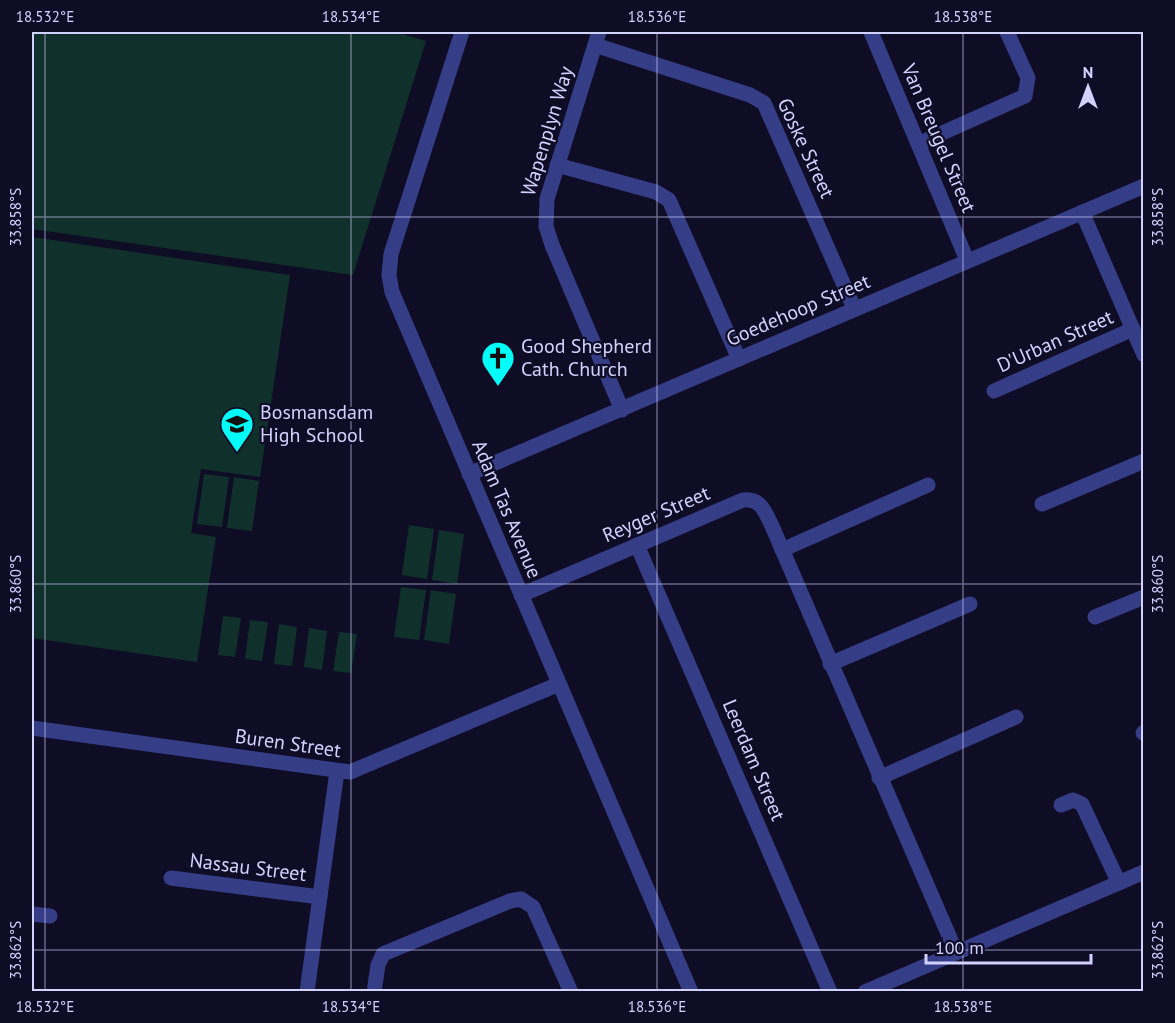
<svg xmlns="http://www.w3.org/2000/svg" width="1175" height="1023" viewBox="0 0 1175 1023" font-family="'PT Sans',sans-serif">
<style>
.green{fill:#10302b}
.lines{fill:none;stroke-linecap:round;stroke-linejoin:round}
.minor{stroke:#363d87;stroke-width:15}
.ticks{fill:none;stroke:#d2d2ff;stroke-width:1.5;stroke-opacity:0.45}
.labels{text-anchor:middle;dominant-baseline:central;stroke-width:4.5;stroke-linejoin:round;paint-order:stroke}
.street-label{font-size:20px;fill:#d2d2ff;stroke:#0f0d26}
.poi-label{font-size:20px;fill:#d2d2ff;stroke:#0f0d26;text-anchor:start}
.neatline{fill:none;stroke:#d2d2ff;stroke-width:2}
.ticks-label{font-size:15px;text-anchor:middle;fill:#d2d2ff}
</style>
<rect width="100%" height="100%" fill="#0f0d26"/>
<!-- green -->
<g class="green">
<polygon points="32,32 396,32 426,41 353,275 32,229"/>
<polygon points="32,237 290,275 260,477 201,469 191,533 216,537 197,662 32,638"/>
<polygon points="204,474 229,477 222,527 197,524"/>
<polygon points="234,477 259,481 252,531 227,528"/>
<polygon points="409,525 434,529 427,579 402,575"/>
<polygon points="439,530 464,534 457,584 432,580"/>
<polygon points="401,587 426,590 419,640 394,637"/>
<polygon points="431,590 456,594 449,644 424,640"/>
<polygon points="223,616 241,618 235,657 218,655"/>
<polygon points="250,620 268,622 262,661 245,659"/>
<polygon points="279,624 297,627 292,666 274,664"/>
<polygon points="309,628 327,631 322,670 304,667"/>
<polygon points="339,632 357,634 351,673 333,671"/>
</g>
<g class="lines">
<!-- minor -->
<g class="minor">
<polyline points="462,32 391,254 389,275 392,292 691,992"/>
<polyline points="599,32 547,199 546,226 552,245 622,410"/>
<polyline points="871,32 967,260"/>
<polyline points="595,45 750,95 764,103 854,308"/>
<polyline points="920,143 1025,96 1028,78 1007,32"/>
<polyline points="557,165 656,192 669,200 739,359"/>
<polyline points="1082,212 1144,355"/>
<polyline points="994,391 1133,329"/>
<polyline points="469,474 1144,186"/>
<polyline points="1042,504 1144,461"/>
<polyline points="637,545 830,992"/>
<polyline points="782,550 928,485"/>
<path d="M521,595L743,500C761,498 765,512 772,526L956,952"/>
<polyline points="1095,617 1144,597"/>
<polyline points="830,664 970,604"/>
<polyline points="32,728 350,772 559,684"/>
<polyline points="1143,733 1144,732"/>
<polyline points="879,778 1016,717"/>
<polyline points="1061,805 1073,800 1082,804 1119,883"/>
<polyline points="171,878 320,897"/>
<polyline points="32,914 50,916"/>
<polyline points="307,992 337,771"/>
<polyline points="374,992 378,965 383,954 510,901 521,899 533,907 571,992"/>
<polyline points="865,992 1144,872"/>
</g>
</g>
<!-- ticks -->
<path class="ticks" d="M45,32V992M351,32V992M657,32V992M963,32V992M32,217H1144M32,584H1144M32,950H1144"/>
<!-- icons -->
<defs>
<symbol id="church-pin" viewBox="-11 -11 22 30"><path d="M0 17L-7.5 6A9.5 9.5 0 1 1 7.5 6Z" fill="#00fdf7" stroke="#0f0d26"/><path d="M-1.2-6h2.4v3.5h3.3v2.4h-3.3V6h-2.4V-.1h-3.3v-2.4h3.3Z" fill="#111"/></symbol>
<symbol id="school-pin" viewBox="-11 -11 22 30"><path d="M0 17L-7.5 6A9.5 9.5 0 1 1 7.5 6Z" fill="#00fdf7" stroke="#0f0d26"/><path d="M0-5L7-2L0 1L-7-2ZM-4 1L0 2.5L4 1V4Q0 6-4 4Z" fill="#111"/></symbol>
</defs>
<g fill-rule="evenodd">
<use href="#church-pin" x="479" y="339" width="38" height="52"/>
<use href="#school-pin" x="218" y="405" width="38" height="52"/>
</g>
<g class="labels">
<!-- street labels -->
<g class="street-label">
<text transform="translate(547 131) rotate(-73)">Wapenplyn Way</text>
<text transform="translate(939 138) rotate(67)">Van Breugel Street</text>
<text transform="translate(806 148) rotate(65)">Goske Street</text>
<text transform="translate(798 310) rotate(-23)">Goedehoop Street</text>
<text transform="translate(1055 341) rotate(-24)">D'Urban Street</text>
<text transform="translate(507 509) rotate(67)">Adam Tas Avenue</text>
<text transform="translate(656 514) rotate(-23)">Reyger Street</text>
<text transform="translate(288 743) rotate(8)">Buren Street</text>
<text transform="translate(754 760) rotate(67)">Leerdam Street</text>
<text transform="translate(248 867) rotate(7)">Nassau Street</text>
</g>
<!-- poi labels -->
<g class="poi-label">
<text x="521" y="346">Good Shepherd<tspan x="521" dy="23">Cath. Church</tspan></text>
<text x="260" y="412">Bosmansdam<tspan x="260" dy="23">High School</tspan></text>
</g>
</g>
<!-- border -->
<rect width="1175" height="1023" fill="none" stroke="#0f0d26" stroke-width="66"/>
<!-- north arrow -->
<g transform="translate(1088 87)" stroke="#0f0d26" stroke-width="4.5" paint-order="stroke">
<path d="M0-4.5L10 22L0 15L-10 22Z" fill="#d2d2ff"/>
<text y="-9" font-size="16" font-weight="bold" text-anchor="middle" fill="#d2d2ff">N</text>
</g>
<!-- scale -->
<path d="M926 954v9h165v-9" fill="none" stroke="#d2d2ff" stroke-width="3"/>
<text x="935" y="954" font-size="18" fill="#d2d2ff" stroke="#0f0d26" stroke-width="4.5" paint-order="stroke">100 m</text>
<rect x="33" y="33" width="1109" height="957" class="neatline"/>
<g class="ticks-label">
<text x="45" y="22">18.532°E</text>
<text x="351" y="22">18.534°E</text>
<text x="657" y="22">18.536°E</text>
<text x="963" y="22">18.538°E</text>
<text transform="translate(16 217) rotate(-90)" y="5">33.858°S</text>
<text transform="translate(1158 217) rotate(-90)" y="5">33.858°S</text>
<text transform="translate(16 584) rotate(-90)" y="5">33.860°S</text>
<text transform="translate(1158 584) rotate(-90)" y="5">33.860°S</text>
<text transform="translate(16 950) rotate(-90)" y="5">33.862°S</text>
<text transform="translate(1158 950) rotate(-90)" y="5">33.862°S</text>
<text x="45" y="1012">18.532°E</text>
<text x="351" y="1012">18.534°E</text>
<text x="657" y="1012">18.536°E</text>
<text x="963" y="1012">18.538°E</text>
</g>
</svg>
